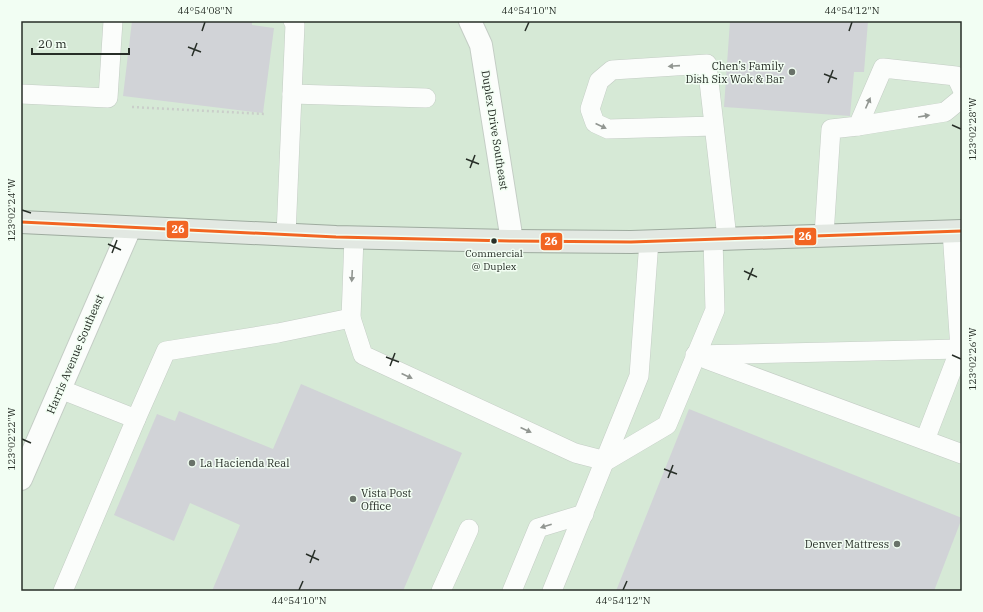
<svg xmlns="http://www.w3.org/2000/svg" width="983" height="612" viewBox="0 0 983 612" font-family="'IBM Plex Serif',serif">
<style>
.built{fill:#d6e9d6}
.building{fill:#d1d3d7}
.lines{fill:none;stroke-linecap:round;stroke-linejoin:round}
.service-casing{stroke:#c4cdc5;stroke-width:20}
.minor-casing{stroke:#c4cdc5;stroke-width:24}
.tertiary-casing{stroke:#c4cdc5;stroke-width:24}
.primary-casing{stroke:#9eab9f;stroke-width:24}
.path{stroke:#caceca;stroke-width:2.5;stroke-dasharray:2 3;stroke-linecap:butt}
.service{stroke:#fbfdfb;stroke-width:19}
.minor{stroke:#fbfdfb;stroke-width:22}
.tertiary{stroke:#fbfdfb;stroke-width:22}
.primary{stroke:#e2e8e2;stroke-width:22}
.bus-1-casing{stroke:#f2fef3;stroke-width:6}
.bus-1{stroke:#f26522;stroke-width:3}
.oneway{fill:#919691}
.ticks{fill:none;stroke:#272e27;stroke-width:1.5}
.poi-dot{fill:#697269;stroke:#f2fef3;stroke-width:1.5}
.bus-dot{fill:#272e27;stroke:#f2fef3;stroke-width:1.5}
.labels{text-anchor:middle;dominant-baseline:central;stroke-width:3;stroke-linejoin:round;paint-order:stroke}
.bus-label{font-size:10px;fill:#272e27;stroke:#f2fef3}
.poi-label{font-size:11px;fill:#272e27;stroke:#f2fef3;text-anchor:end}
.street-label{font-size:11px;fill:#272e27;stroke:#f2fef3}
.line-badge{stroke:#f2fef3;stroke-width:1.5}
.badge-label{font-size:11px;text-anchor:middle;font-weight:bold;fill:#fff}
.neatline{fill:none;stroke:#272e27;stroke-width:1.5}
.ticks-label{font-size:10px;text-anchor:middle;fill:#272e27}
</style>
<rect width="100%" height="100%" fill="#e4f0e4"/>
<!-- built -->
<rect class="built" x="21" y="21" width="941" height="570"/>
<!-- building -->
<g class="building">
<polygon points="132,21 252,21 252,25 274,28 263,113 123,96"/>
<polygon points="730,21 868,21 864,72 854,72 850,116 724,107"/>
<polygon points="301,384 462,453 403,591 212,591 240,525 190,503 174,541 114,515 157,414 175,421 179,411 273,449"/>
<polygon points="689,409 962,518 934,591 616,591"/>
</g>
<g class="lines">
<defs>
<g id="service">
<polyline points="21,94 108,98 113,21"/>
<polyline points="292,94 426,98"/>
<polyline points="714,126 608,129 595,123 590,109 599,81 612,70 707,64 727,238"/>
<polyline points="858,126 945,112 962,98"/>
<polyline points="286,235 295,24 293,21"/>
<polyline points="824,235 831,129 858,126 883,68 956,76 962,89"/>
<polyline points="354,237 351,318 363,355 575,453 606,461 667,425 715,310 713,239"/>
<polyline points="695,355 960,349 952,231"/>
<polyline points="706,359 962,454"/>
<polyline points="60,389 136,419 63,591"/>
<polyline points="136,419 166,351 278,333 351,318"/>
<polyline points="925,440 960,349"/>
<polyline points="441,591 469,529"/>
<polyline points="512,591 538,528 584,514"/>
<polyline points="552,591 639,376 649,241"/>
</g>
<polyline id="minor" points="470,21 481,45 512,241"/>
<polyline id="tertiary" points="21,479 130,228"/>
<polyline id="primary" points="21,222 336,237 512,241 631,242 962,231"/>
</defs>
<!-- service casing -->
<use href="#service" class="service-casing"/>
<!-- minor casing -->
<use href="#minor" class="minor-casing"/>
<!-- tertiary casing -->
<use href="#tertiary" class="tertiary-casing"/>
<!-- primary casing -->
<use href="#primary" class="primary-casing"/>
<!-- path -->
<polyline class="path" points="132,107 265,114"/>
<!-- service -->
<use href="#service" class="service"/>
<!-- minor -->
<use href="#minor" class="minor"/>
<!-- tertiary -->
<use href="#tertiary" class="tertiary"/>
<!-- primary -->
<use href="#primary" class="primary"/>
<defs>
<polyline id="bus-1" points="21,222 336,237 512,241 631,242 962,231"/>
</defs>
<!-- bus-1 casing -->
<use href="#bus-1" class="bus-1-casing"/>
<!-- bus-1 -->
<use href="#bus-1" class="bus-1"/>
</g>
<!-- one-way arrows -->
<defs><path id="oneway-solid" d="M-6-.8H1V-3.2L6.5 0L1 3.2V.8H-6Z"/></defs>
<g class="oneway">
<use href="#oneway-solid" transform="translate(674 66) rotate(176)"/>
<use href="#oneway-solid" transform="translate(868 103) rotate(-66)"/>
<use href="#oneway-solid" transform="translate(924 116) rotate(-9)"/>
<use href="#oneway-solid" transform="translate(601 126) rotate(25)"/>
<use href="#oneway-solid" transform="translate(352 276) rotate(93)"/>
<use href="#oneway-solid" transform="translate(407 376) rotate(25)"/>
<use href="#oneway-solid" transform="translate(526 430) rotate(25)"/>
<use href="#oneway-solid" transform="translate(546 526) rotate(162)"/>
</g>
<!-- ticks -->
<path class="ticks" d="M202,31L205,22M525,31L529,22M849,31L852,22M188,47L201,52M192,56L197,43M824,74L837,79M828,83L833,70M952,125L961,129M466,159L479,164M470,168L475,155M22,210L31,213M108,244L121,250M112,253L117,240M744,271L757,277M748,280L753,268M952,355L961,359M386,357L399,362M390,366L395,353M22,439L31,443M664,469L677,474M668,478L673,465M306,554L319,560M310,563L315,550M299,590L303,581M623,590L627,581"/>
<!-- markers -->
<g class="poi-dot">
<circle cx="792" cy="72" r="4"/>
<circle cx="192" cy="463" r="4"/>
<circle cx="353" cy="499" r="4"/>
<circle cx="897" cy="544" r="4"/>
</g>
<circle class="bus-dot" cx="494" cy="241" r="3.5"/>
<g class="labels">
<!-- bus labels -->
<g class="bus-label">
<text x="494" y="253">Commercial<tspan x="494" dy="13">@ Duplex</tspan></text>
</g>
<!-- poi labels -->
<g class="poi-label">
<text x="784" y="66">Chen’s Family<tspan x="784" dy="13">Dish Six Wok &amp; Bar</tspan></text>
<text x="200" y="463" text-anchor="start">La Hacienda Real</text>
<text x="361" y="493" text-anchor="start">Vista Post<tspan x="361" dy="13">Office</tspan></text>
<text x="889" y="544">Denver Mattress</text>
</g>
<!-- street labels -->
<g class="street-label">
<text transform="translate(495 130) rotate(81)">Duplex Drive Southeast</text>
<text transform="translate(75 354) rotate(-67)">Harris Avenue Southeast</text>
</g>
</g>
<g class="line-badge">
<rect x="166" y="220" width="23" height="19" rx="4" fill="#f26522"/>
<rect x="794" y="227" width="23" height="19" rx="4" fill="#f26522"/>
<rect x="540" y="232" width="23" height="19" rx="4" fill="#f26522"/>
</g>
<g class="badge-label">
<text x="178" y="233">26</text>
<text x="805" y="240">26</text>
<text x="551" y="245">26</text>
</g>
<!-- border -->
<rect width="983" height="612" fill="none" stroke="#f2fef3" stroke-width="44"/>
<!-- scale -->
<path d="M32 48v6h97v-6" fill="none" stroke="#272e27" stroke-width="2"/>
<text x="38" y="48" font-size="12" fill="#272e27" stroke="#f2fef3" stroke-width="3" paint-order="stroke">20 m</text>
<rect x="22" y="22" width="939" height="568" class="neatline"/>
<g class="ticks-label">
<text x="205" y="14">44°54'08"N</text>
<text x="529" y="14">44°54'10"N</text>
<text x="852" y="14">44°54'12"N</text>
<text transform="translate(972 129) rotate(-90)" y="4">123°02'28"W</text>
<text transform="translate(11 210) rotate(-90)" y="4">123°02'24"W</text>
<text transform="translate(972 359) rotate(-90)" y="4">123°02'26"W</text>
<text transform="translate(11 439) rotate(-90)" y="4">123°02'22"W</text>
<text x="299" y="604">44°54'10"N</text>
<text x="623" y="604">44°54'12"N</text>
</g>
</svg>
